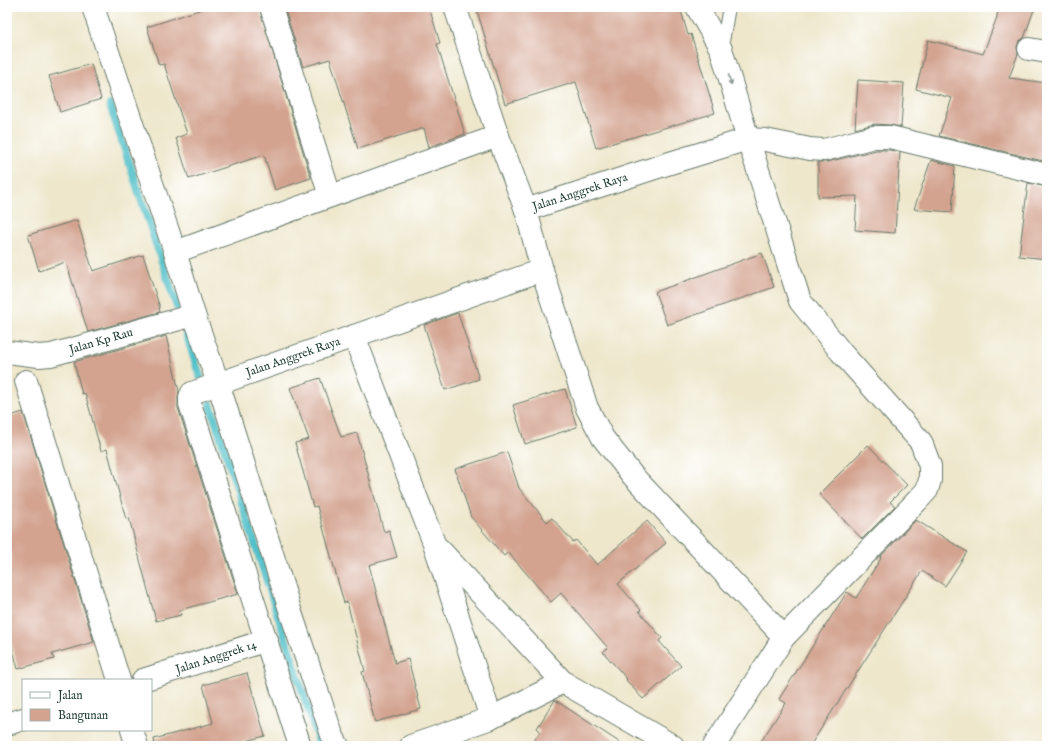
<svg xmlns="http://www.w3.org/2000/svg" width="1054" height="753" viewBox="0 0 1054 753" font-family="'IM FELL English',serif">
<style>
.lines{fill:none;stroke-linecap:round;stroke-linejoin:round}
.stream{stroke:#53c1ca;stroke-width:8}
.building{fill:#d3a38f}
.service-casing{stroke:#677869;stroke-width:14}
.minor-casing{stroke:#677869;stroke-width:24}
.service{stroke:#fff;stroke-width:12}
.minor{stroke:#fff;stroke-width:22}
.oneway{fill:#8f9e9a}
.labels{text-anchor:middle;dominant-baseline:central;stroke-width:3;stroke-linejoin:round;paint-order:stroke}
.street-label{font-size:12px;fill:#1f3d34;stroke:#fff}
</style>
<rect width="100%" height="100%" fill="#fff"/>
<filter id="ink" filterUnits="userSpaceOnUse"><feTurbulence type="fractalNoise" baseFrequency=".025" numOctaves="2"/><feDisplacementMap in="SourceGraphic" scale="8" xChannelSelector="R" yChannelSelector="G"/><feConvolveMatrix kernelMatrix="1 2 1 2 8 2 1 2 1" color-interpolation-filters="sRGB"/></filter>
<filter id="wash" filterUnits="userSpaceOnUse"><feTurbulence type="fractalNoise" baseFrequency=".012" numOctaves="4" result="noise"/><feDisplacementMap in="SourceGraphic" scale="16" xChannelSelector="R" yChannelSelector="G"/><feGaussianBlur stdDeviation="0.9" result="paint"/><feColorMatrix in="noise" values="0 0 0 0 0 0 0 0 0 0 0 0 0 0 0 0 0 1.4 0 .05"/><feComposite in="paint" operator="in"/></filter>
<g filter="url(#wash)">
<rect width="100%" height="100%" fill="#eee7cc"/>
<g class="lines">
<!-- stream -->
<g class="stream">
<polyline points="110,105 177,307"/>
<polyline points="186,333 200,377"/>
<polyline points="210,404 320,746"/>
</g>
</g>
<g id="blocks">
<!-- building -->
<g class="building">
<polygon points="208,7 259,7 311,178 275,190 264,155 189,179 176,138 187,134 164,64 159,65 147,27"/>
<polygon points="284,7 429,7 440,43 437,44 465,134 429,147 424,128 358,149 330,59 303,67"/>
<polygon points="476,7 680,7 688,35 691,34 715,113 596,148 576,82 505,104"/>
<polygon points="998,7 1035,7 1024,38 1019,41 1017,47 1018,54 1009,78 1047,83 1047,162 939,136 952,98 916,89 928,40 983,54 997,17"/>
<polygon points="91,64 101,99 60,112 49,76"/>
<polygon points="858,80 904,83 901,127 890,125 874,124 855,129"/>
<polygon points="876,150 889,150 900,152 895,233 855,230 857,196 818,197 818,162 827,162"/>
<polygon points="931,160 955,166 952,212 914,209"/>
<polygon points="1028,183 1047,187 1047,259 1019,256"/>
<polygon points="77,220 93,271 143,255 160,308 159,308 160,312 88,332 66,262 39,271 28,235"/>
<polygon points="762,253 774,287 667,325 655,292"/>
<polygon points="458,313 479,379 445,390 424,325"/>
<polygon points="166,336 179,391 178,397 178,408 238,594 180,610 181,615 156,621 129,518 126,519 107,449 101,451 85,393 82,394 74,362"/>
<polygon points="320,378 341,437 357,433 384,532 389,530 397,557 369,565 395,663 408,659 421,709 375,722 362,672 365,671 347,602 344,603 317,506 313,507 295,443 309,439 290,388"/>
<polygon points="565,389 577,427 525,444 513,405"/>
<polygon points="23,412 94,642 52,654 54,659 18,669 7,628 7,417"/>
<polygon points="868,445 907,485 890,502 895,506 862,539 819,494"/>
<polygon points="507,452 519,488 547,522 552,518 573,542 576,540 597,565 647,521 666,543 618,584 641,610 639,611 662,638 659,641 681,666 643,699 626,680 627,679 603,652 608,648 561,593 551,602 508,552 504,556 471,517 455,469"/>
<polygon points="916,520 967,552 945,586 922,571 810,746 758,746 786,703 779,699 847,592 856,598 881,558 880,557"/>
<polygon points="247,673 265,736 227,746 155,746 154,739 213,723 203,685"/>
<polygon points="555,700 625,746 531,746 540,731 537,728"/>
</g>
</g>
</g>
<g filter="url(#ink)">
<use href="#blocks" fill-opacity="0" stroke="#677869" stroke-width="1"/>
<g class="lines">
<defs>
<polyline id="service" points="722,47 729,7"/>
<g id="minor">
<polyline points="93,7 175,252 194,315 218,383 291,613 332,735 338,746"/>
<polyline points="271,7 330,196"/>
<polyline points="455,7 498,136 526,210"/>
<polyline points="697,7 721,49 748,139 800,301 841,352 921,442 930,466 930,480 927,490 917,501 784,637 714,746"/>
<polyline points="1029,49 1047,52"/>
<polyline points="175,252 498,136"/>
<polyline points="542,270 587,408 603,438 633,476 784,637"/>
<polyline points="354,336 434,543 491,718"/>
<polyline points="7,352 39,356 51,355 194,315"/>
<polyline points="26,381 119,680"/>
<polyline points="439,549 563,682 673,746"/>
<polyline points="143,680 267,640"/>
<polyline points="7,724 23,719"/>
<polyline points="132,730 137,746"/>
<polyline points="300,746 190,404 190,397 192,393 542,270 526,210 670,163 748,139 765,140 810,149 824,150 874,137 890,137 1047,175"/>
<polyline points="411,746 491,718 563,682"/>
</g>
</defs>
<!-- service casing -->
<use href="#service" class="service-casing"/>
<!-- minor casing -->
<use href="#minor" class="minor-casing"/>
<!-- service -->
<use href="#service" class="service"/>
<!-- minor -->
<use href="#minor" class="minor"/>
</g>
<!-- one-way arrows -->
<defs><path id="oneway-solid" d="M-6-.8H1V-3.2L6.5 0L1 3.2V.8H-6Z"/></defs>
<use class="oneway" href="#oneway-solid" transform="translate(730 80) rotate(74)"/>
</g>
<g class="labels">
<!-- street labels -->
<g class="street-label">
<text transform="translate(580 192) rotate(-18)">Jalan Anggrek Raya</text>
<text transform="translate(101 341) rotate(-16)">Jalan Kp Rau</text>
<text transform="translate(293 357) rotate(-19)">Jalan Anggrek Raya</text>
<text transform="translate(216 657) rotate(-18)">Jalan Anggrek 14</text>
</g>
</g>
<!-- margin -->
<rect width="1054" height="753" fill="none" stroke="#fff" stroke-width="24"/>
<!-- legend -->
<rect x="22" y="679" width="130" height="52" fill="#ffffff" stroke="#a5b1ae"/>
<rect x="30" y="692" width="20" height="6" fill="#ffffff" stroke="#a5b1ae"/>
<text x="58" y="699" font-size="12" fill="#1f3d34">Jalan</text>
<rect x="30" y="709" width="20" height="12" fill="#d3a38f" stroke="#a5b1ae"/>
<text x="58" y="719" font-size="12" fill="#1f3d34">Bangunan</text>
</svg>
